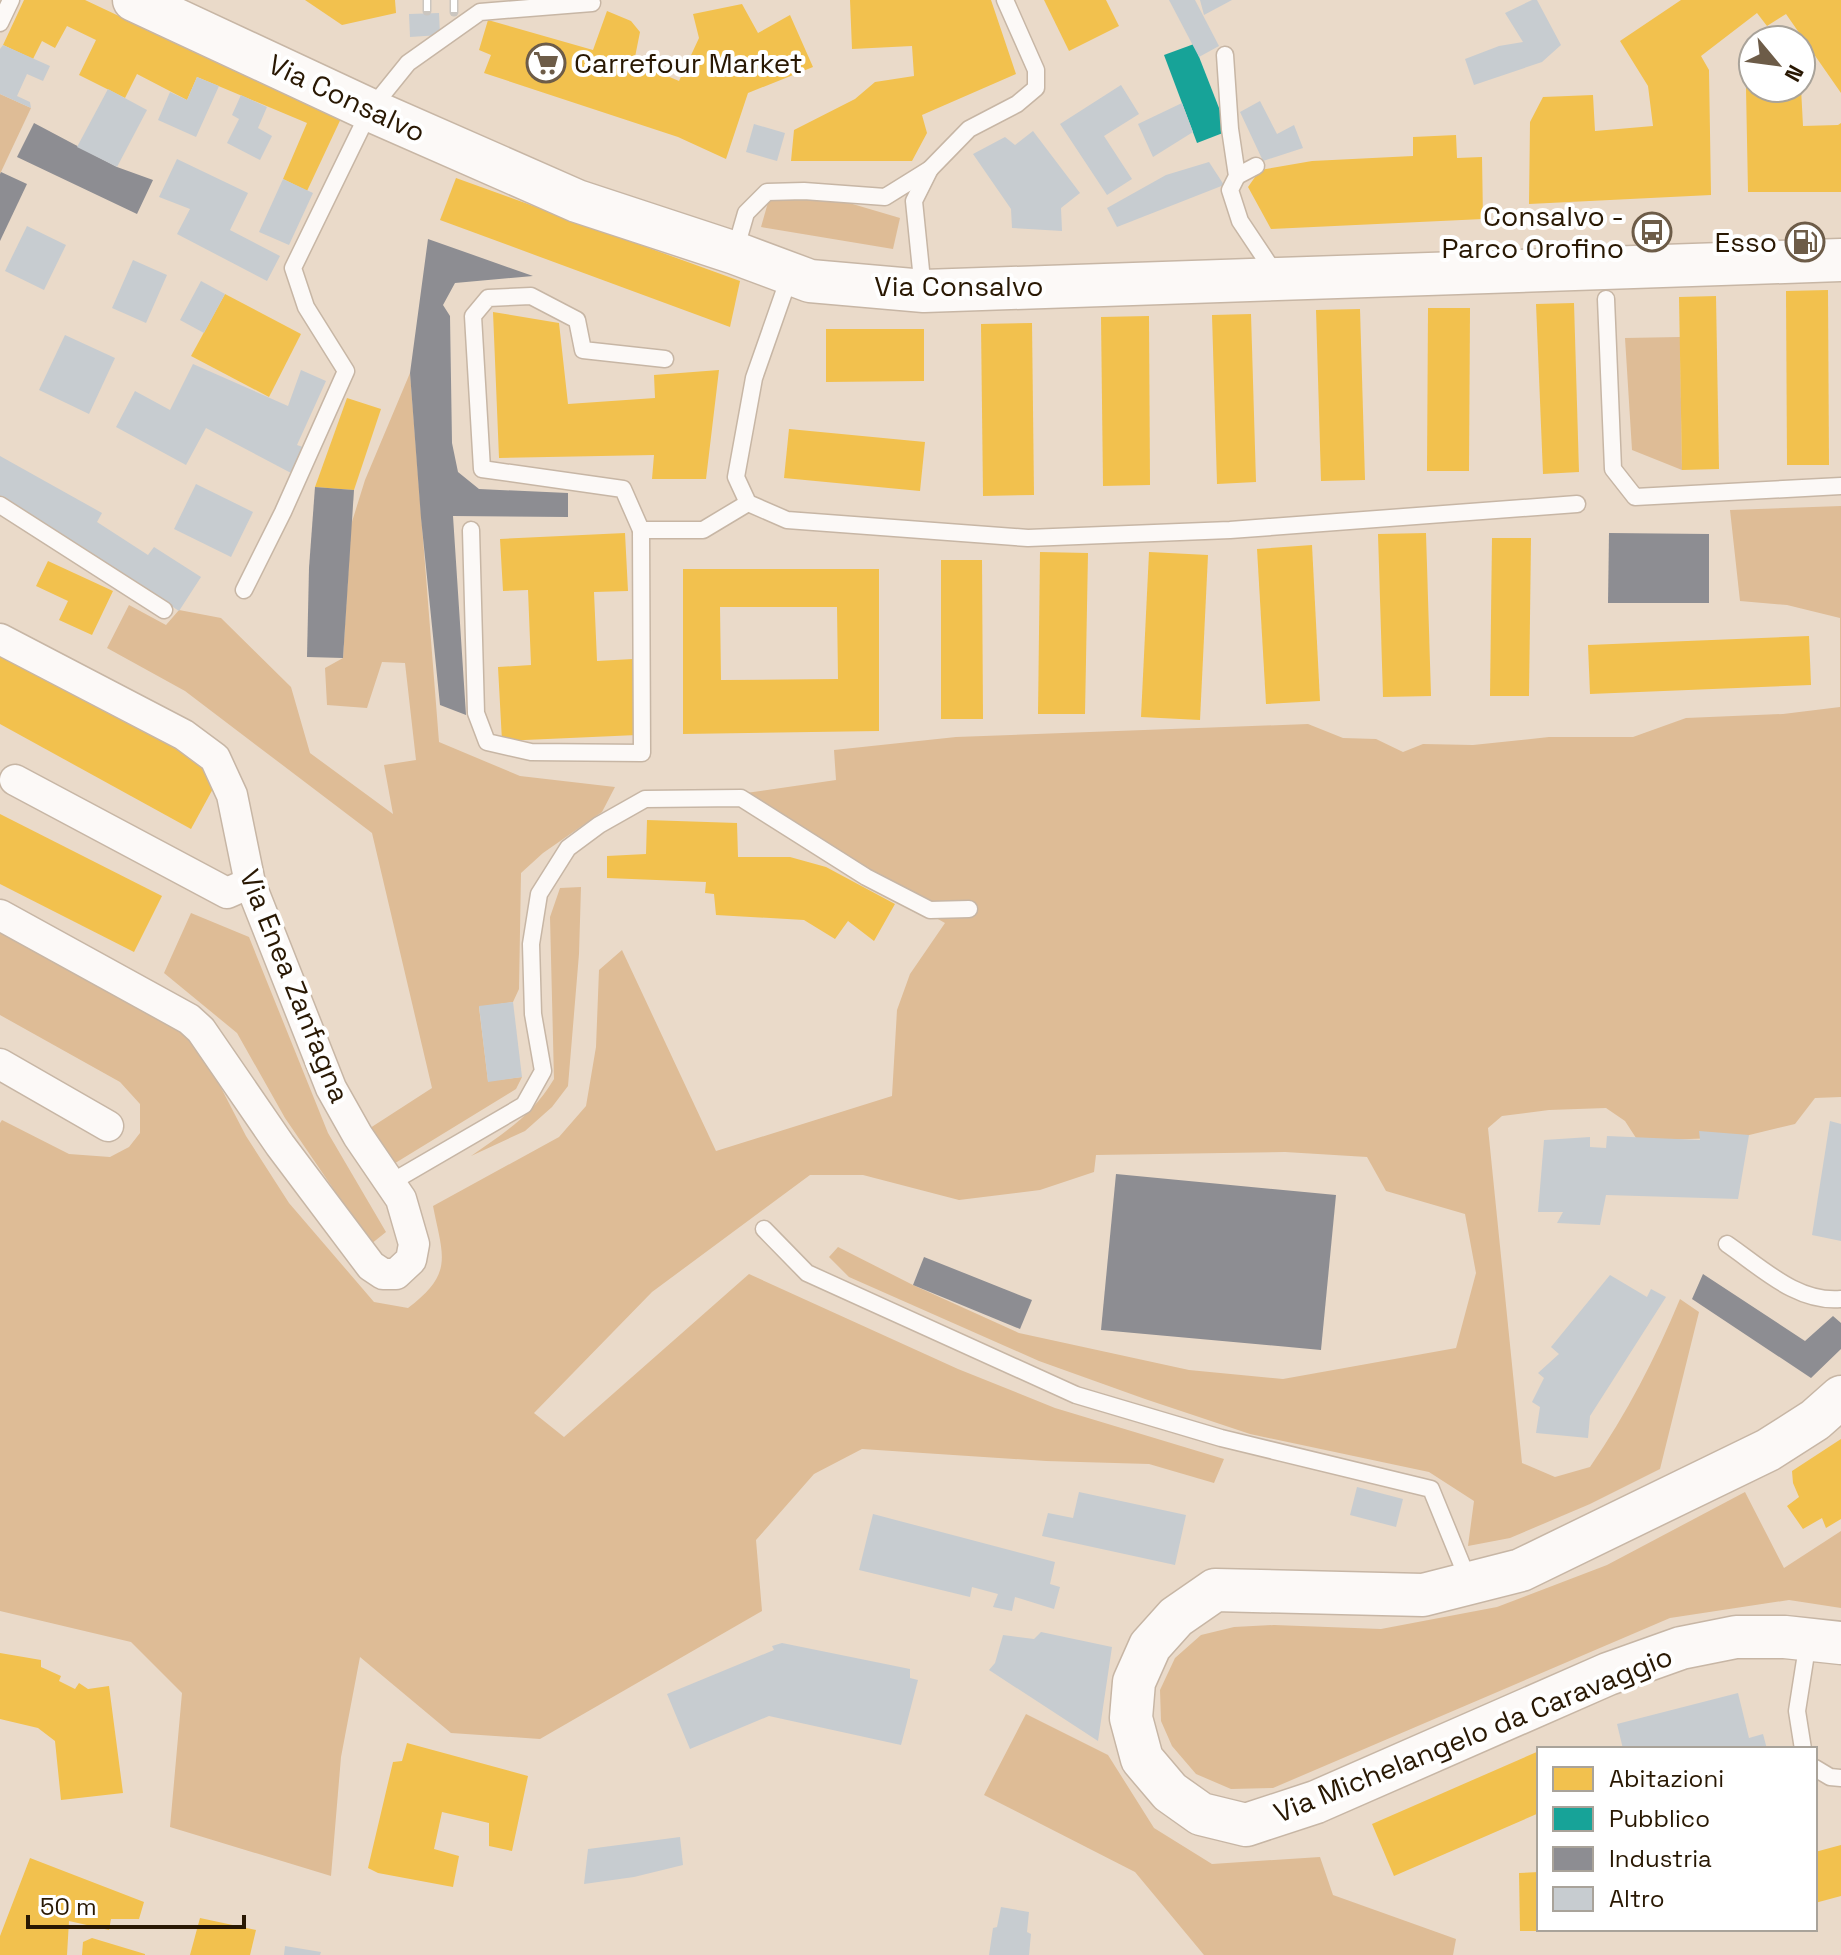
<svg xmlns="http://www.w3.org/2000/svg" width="1841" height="1955" viewBox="0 0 1841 1955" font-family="'Space Grotesk',sans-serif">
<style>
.green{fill:#debc96}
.homes{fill:#f2c14e;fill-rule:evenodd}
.public{fill:#17a398}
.industry{fill:#8d8d92}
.building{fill:#c7ccd0}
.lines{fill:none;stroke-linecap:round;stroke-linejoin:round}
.lane-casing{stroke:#c7b6a5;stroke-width:19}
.street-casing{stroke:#c7b6a5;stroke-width:33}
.secondary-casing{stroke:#c7b6a5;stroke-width:45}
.lane{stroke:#fcf9f7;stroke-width:16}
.street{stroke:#fcf9f7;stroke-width:30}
.secondary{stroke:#fcf9f7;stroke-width:42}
.rail-casing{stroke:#cbc6c0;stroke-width:9}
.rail{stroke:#fff;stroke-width:6;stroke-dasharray:18;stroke-linecap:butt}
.labels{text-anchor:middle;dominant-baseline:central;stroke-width:8;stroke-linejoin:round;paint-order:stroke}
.poi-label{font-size:28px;fill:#291803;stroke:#fff;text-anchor:end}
.street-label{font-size:28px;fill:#291803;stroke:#fff}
</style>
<rect width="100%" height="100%" fill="#eadac9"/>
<!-- green -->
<g class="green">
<polygon points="0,94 31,108 0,174"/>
<polygon points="769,199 839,200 900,218 893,249 761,227"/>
<polygon points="1680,337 1682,470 1632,450 1625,338"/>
<polygon points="410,373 439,742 520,776 615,787 602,812 543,853 521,873 519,989 513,1002 479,1007 488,1081 522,1077 516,1089 392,1165 367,1130 432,1088 372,833 185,691 107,648 129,605 166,625 179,610 221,618 291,687 310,753 393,814 384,765 416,760 405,663 382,662 367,708 327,705 325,668 343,658 351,525 365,480"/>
<path d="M1841,506V1097L1815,1098L1795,1124L1741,1137L1638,1141L1625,1121L1606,1108L1549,1110L1502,1116L1488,1128L1522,1463L1555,1477L1590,1467C1627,1413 1655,1359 1680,1299L1699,1312L1660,1469L1590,1504L1510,1538L1468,1546L1474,1501L1429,1472L1250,1434L1145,1399L1039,1361L849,1277L829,1257L838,1247L913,1285L1019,1333L1189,1370L1283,1379L1456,1348L1476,1273L1465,1214L1386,1191L1367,1157L1285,1152L1096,1155L1094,1172L1040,1190L959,1200L863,1175H810L652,1292L534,1413L564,1437L749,1274L958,1369L1055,1408L1224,1459L1214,1483L1149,1464L1046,1461L862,1449L814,1474L756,1540L762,1611L540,1739L451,1733L360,1657L341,1757L331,1876L170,1827L182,1693L131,1642L0,1611V1123L2,1120L69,1154L110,1157L129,1147L140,1133V1104L120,1082L0,1015V919L187,1022L246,1136L289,1203L374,1302L408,1308C454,1273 443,1257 433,1206L559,1137L586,1106L596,1047L599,970L622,950L716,1151L892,1096L897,1010L910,974L945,923L852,871L746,793L836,780L834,750L956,737L1308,724L1343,738L1376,739L1403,752L1423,744L1473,745L1549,737H1633L1686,718L1783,714L1840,707V618L1787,605L1740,601L1730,510Z"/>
<path d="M581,887L579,954L568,1086L552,1107L525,1131L471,1156C505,1132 532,1116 554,1079L550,917L560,888Z"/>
<polygon points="191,913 249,937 328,1133 386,1232 371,1244 285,1118 237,1033 164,973"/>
<polygon points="1745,1492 1784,1568 1841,1531 1841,1608 1789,1600 1670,1618 1273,1788 1231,1789 1196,1774 1172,1746 1161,1721 1160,1690 1175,1658 1201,1635 1234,1627 1274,1625 1381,1629 1497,1607 1607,1565"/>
<polygon points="1026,1714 1108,1755 1154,1828 1212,1864 1320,1857 1333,1895 1456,1939 1453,1955 1204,1955 1135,1872 984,1795"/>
</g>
<!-- homes -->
<g class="homes">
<polygon points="24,0 85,0 206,57 345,110 307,191 283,179 307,123 197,77 187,100 137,74 125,98 79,75 96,40 67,26 55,48 42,41 33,59 3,45"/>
<polygon points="305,0 395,0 396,13 342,25"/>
<polygon points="850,0 991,0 1016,74 922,115 927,133 912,161 791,161 794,130 855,99 875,82 914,76 912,46 852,49"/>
<polygon points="1044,0 1106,0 1119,26 1069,51"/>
<polygon points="1681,0 1841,0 1841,93 1786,14 1767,26 1757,13 1701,56 1709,70 1711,195 1529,204 1530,122 1543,97 1593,95 1595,131 1653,126 1648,86 1620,41"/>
<polygon points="742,4 758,33 790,15 813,67 748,93 726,159 678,137 484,73 491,55 479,50 488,20 593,50 607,11 631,21 640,32 634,62 679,81 699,38 693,14"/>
<polygon points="1746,88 1801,88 1803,126 1838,125 1841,123 1841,192 1748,192"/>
<polygon points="1456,135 1457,158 1482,157 1483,219 1271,229 1248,187 1260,170 1312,161 1413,156 1413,137"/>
<polygon points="456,178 740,281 730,327 440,220"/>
<polygon points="1828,290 1829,465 1787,465 1786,291"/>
<polygon points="225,294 301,334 269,397 191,356"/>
<polygon points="1716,296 1719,469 1682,470 1679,297"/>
<polygon points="1574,303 1579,472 1543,474 1536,304"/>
<polygon points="1428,308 1470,308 1469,471 1427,471"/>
<polygon points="1360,309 1365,480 1321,481 1316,310"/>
<polygon points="493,312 559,323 568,404 655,398 654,375 719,370 706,479 652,479 654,455 499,458"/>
<polygon points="1251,314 1256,482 1217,484 1212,315"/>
<polygon points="1149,316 1150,485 1103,486 1101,317"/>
<polygon points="1032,323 1034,495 983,496 981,324"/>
<polygon points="826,329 924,329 924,381 826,382"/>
<polygon points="347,398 381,409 354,490 315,487"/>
<polygon points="789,429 925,442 920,491 784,478"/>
<polygon points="625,533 628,591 594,592 597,661 633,659 637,735 502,741 498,667 531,665 528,590 503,591 500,539"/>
<polygon points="1426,533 1431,696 1383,697 1378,534"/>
<polygon points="1492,538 1531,538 1529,696 1490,696"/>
<polygon points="1312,545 1320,701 1266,704 1257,549"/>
<polygon points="1040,552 1088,553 1085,714 1038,714"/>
<polygon points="1149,552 1208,555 1200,720 1141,717"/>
<polygon points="941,560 982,560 983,719 941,719"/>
<polygon points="48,561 113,591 92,635 59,620 68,601 36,586"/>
<path d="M683,569H879V731L683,734ZM720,607H837L838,679L721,680Z"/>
<polygon points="1809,636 1811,685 1590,694 1588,645"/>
<polygon points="0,651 221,774 191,829 0,724"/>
<polygon points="0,814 162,896 134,952 0,884"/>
<polygon points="647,820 737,823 738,857 790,857 826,867 895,904 874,941 848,921 835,939 804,920 716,915 714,894 705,893 706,882 607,878 607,856 646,854"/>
<polygon points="1841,1439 1841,1519 1826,1528 1822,1518 1803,1529 1787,1506 1799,1497 1793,1483 1792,1471"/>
<polygon points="0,1653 41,1660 41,1667 61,1676 59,1681 75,1689 79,1683 88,1689 109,1686 123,1793 61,1800 55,1741 38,1728 0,1719"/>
<polygon points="407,1743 528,1776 512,1851 489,1846 489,1823 442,1812 434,1849 459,1856 453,1887 378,1873 368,1868 393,1762 402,1761"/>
<polygon points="1539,1751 1539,1813 1394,1876 1372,1824"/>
<polygon points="1841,1845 1841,1896 1815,1903 1815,1852"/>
<polygon points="30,1858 144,1902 139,1919 111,1919 109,1930 69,1921 67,1955 0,1955 0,1936"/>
<polygon points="1539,1872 1539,1931 1520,1931 1519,1873"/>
<polygon points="200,1918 256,1930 250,1955 190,1955"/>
<polygon points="92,1938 145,1954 145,1955 82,1955 83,1942"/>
</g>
<!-- public -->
<polygon class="public" points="1194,44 1228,131 1197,143 1164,55"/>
<!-- industry -->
<g class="industry">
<polygon points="34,123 117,167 153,180 137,214 17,157"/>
<polygon points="1,172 27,184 0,241 0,174"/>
<polygon points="428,239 533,276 455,283 443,305 450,316 452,443 458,472 479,489 568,493 568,517 453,516 466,715 440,705 421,518 410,373"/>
<polygon points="315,487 354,490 343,658 307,657 309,568"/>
<polygon points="1609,533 1709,534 1709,603 1608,603"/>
<polygon points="1116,1174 1336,1195 1321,1350 1101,1330"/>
<polygon points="924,1257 1032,1300 1020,1329 913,1285"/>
<polygon points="1703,1274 1805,1341 1833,1316 1841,1323 1841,1349 1811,1378 1692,1299"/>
</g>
<!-- building -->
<g class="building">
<polygon points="1169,0 1195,0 1219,46 1199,57"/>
<polygon points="1200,0 1232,0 1204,15"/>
<polygon points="1532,0 1537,0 1561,45 1542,62 1474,85 1465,59 1499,46 1523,42 1505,13"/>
<polygon points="439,13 440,35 410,37 409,14"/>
<polygon points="3,45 50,66 43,81 27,74 17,96 30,102 31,108 0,94 0,49"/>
<polygon points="197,77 219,86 196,137 158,120 170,92 187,100"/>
<polygon points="1121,85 1139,114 1104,136 1132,179 1107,195 1060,124"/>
<polygon points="108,89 147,110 117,167 77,147"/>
<polygon points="241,95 267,107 258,128 272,136 260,160 227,143 239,119 232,115"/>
<polygon points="1260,101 1277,134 1294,125 1303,148 1263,161 1240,112"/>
<polygon points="1182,103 1193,132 1153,157 1138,124"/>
<polygon points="754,124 785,133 777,161 746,152"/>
<polygon points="1033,131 1080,193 1061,208 1062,231 1012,228 1011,209 973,154 1005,137 1015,145"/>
<polygon points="177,159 248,193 230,230 280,256 267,281 177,234 190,209 159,197"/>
<polygon points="1209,162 1224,185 1117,227 1107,208 1166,175"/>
<polygon points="283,179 313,193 289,245 259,232"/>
<polygon points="27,226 66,245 44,290 5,271"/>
<polygon points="133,260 167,275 146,323 112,308"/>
<polygon points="201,281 225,294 204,333 180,320"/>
<polygon points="65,335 115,358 89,414 39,390"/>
<polygon points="193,364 288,406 301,370 326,381 297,445 303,447 291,473 206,428 186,465 116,427 135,391 170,410"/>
<polygon points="0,456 102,513 97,522 148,555 154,547 201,577 179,611 81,546 0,498"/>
<polygon points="196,484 253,512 231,557 174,529"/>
<polygon points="513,1002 522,1077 488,1082 479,1006"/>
<polygon points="1830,1121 1841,1124 1841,1241 1812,1235"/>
<polygon points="1699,1131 1749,1135 1738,1199 1606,1195 1600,1225 1557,1223 1563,1212 1538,1212 1544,1140 1590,1137 1590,1147 1606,1148 1607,1136 1700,1140"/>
<polygon points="1610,1275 1647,1297 1651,1289 1666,1297 1590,1416 1588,1438 1536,1433 1540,1407 1532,1402 1544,1378 1538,1373 1559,1354 1551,1347"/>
<polygon points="1357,1487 1403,1499 1396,1527 1350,1515"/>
<polygon points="1079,1492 1186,1515 1175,1565 1042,1536 1048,1513 1073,1518"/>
<polygon points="873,1514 1055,1562 1050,1584 1060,1587 1054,1609 1015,1597 1012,1611 993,1607 998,1594 972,1587 970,1597 859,1570"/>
<polygon points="1041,1632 1112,1647 1098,1741 989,1670 995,1663 1003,1635 1034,1639"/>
<polygon points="782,1643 910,1669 910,1678 918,1680 901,1745 769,1716 690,1749 667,1694 774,1650 772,1646"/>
<polygon points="1738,1693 1749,1738 1763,1734 1767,1749 1623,1749 1617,1724"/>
<polygon points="680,1837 683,1865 634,1877 584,1884 588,1849"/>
<polygon points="1001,1907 1029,1912 1027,1932 1031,1934 1029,1955 989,1955 993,1928 997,1927"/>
<polygon points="285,1946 321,1952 320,1955 284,1955"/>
</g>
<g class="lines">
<defs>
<g id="lane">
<polyline points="0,23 11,0"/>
<polyline points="1225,55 1230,129 1237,176 1230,190 1240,221 1276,275"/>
<polyline points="1237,176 1256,166"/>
<polyline points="735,251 746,213 767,192 804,191 885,197 930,169 969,129 1017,104 1036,88 1036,70 1005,0"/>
<polyline points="790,275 754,378 736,477 748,503 787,520 1028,538 1230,530 1577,504"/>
<polyline points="923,290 914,201 930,169"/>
<polyline points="1606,299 1613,469 1635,497 1841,486"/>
<polyline points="0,505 164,610"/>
<polyline points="471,530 476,713 487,742 531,752 642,753 641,530 703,530 748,503"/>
<polyline points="641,530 623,489 482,469 473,316 488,298 531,296 577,320 583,350 665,359"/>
<polyline points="244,590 283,512 346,371 306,307 293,268 370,110 408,63 480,12 592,3"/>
<polyline points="390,1183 524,1105 543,1071 533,1014 531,944 539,894 568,848 599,825 645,799 741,798 866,877 930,910 969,909"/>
<polyline points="764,1229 807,1273 1076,1395 1221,1438 1431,1489 1469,1582"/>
<path d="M1727,1244C1762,1268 1797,1303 1841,1299"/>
<polyline points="1803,1749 1797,1711 1808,1641"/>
<polyline points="1815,1768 1830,1777 1841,1778"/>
</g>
<g id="street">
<polyline points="0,639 184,735 215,758 232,795 250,883 331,1088 358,1136 401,1199 414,1244 411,1260 396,1274 383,1274 371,1266 280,1145 201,1030 189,1019 0,915"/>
<polyline points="15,780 227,893 250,883"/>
<polyline points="0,1064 108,1126"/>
</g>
<g id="secondary">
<polyline points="134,0 370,110 577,201 735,253 810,281 924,291 1841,260"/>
<polyline points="1841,1397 1815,1420 1768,1450 1521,1570 1423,1595 1215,1590 1176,1617 1150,1646 1134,1682 1131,1718 1142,1759 1170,1792 1201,1814 1246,1825 1316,1802 1608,1674 1681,1648 1736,1637 1785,1637 1841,1643"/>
</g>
</defs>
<!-- lane casing -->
<use href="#lane" class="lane-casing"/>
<!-- street casing -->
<use href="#street" class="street-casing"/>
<!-- secondary casing -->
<use href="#secondary" class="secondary-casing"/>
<!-- lane -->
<use href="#lane" class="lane"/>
<!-- street -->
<use href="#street" class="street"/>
<!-- secondary -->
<use href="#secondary" class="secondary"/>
<defs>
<g id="rail">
<polyline points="454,0 454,12"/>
<polyline points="427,11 427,0"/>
</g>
</defs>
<!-- rail casing -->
<use href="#rail" class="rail-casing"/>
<!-- rail -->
<use href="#rail" class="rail"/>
</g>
<!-- icons -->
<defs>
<symbol id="supermarket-ring" viewBox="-11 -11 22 22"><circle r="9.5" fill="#fff" stroke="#6d5c48" stroke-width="1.5"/><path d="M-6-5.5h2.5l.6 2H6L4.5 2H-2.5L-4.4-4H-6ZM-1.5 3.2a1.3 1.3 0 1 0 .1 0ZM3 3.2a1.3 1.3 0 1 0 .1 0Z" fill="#6d5c48"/></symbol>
<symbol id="bus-ring" viewBox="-11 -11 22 22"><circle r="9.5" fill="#fff" stroke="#6d5c48" stroke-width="1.5"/><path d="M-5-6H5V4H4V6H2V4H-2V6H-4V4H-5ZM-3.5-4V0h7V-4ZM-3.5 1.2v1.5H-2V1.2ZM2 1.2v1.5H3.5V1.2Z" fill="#6d5c48"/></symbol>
<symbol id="fuel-ring" viewBox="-11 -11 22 22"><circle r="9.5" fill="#fff" stroke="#6d5c48" stroke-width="1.5"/><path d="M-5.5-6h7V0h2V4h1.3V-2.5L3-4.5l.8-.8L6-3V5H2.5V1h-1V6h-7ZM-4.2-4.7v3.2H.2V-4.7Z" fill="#6d5c48"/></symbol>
</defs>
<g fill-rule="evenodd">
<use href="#supermarket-ring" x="524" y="41" width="44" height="44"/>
<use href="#bus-ring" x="1630" y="210" width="44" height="44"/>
<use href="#fuel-ring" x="1783" y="220" width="44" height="44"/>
</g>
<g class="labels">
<!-- poi labels -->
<g class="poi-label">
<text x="574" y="63" text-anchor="start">Carrefour Market</text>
<text x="1624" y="216">Consalvo -<tspan x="1624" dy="32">Parco Orofino</tspan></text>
<text x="1777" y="242">Esso</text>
</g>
<!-- street labels -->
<g class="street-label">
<text transform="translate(347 98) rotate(25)">Via Consalvo</text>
<text x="959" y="286">Via Consalvo</text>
<text transform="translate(295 986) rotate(68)">Via Enea Zanfagna</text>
<text transform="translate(1473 1734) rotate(-22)">Via Michelangelo da Caravaggio</text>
</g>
</g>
<!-- legend -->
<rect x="1537" y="1747" width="280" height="184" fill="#ffffff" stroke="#a9a39a" stroke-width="2"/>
<rect x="1553" y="1767" width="40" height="24" fill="#f2c14e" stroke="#a9a39a" stroke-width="2"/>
<text x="1609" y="1787" font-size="24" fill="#291803">Abitazioni</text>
<rect x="1553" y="1807" width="40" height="24" fill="#17a398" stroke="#a9a39a" stroke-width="2"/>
<text x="1609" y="1827" font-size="24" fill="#291803">Pubblico</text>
<rect x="1553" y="1847" width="40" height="24" fill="#8d8d92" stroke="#a9a39a" stroke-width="2"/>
<text x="1609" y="1867" font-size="24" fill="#291803">Industria</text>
<rect x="1553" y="1887" width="40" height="24" fill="#c7ccd0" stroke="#a9a39a" stroke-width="2"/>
<text x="1609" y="1907" font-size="24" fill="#291803">Altro</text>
<!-- north arrow -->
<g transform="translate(1777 64) rotate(119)"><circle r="38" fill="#ffffff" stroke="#a9a39a" stroke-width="2"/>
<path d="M0-6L14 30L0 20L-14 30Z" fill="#6d5c48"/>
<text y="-12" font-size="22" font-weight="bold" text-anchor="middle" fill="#291803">N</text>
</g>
<!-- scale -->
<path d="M28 1915v12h216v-12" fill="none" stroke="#291803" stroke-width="4"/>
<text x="40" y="1915" font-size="24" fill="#291803" stroke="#ffffff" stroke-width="6" paint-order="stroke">50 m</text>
</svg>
